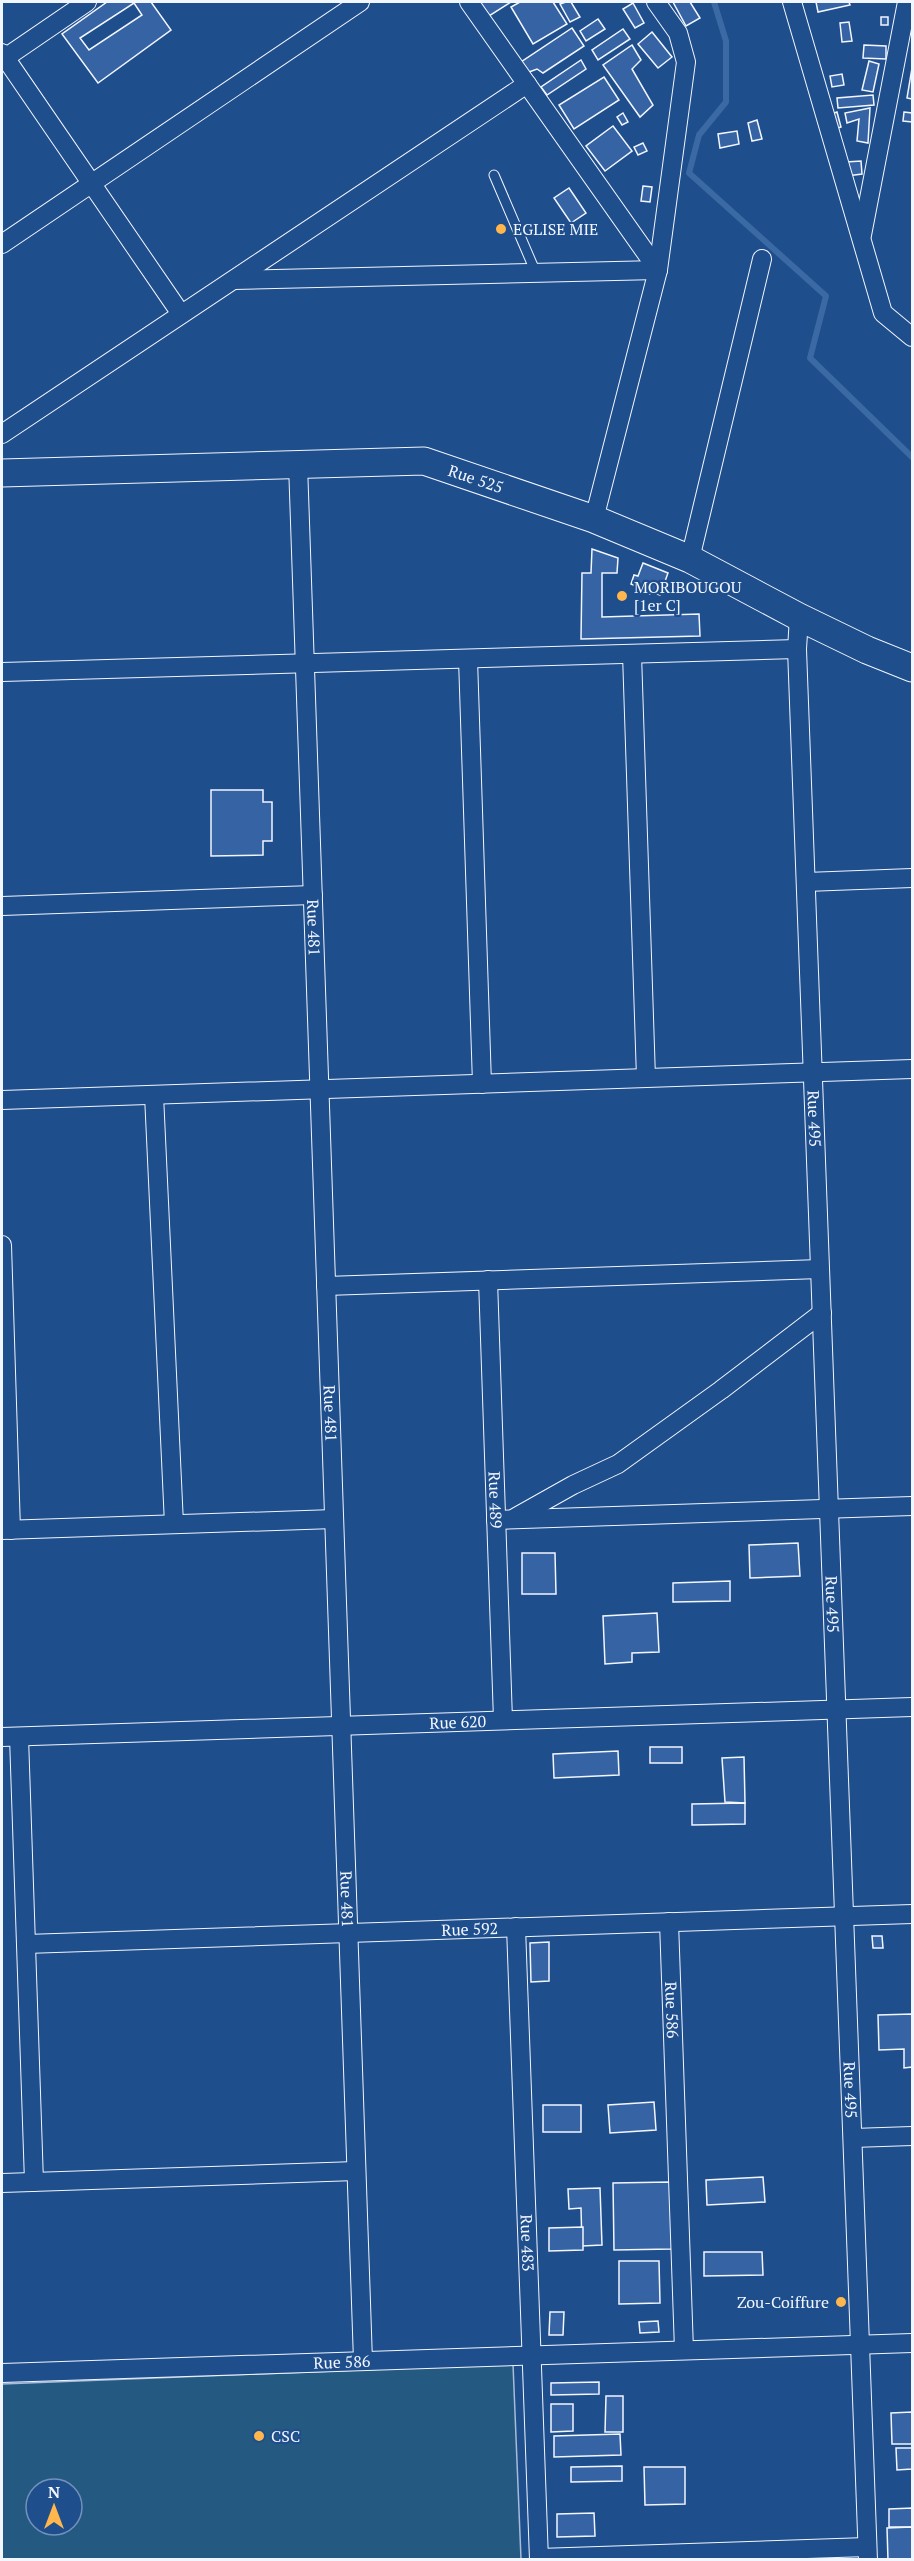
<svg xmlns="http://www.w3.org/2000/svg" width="914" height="2561" viewBox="0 0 914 2561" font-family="'PT Serif',serif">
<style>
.pitch{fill:#245a82;stroke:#a8bbd7;stroke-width:1.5;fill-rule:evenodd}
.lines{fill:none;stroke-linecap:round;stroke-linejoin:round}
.stream{stroke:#3b69a3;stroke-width:6}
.building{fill:#3563a3;stroke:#f2f6ff;stroke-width:1.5;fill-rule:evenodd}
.lane-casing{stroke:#f2f6ff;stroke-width:11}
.street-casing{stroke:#f2f6ff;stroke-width:20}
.secondary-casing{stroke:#f2f6ff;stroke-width:29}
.lane{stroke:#1f4e8c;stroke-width:9}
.street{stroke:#1f4e8c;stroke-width:18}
.secondary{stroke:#1f4e8c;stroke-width:27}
.poi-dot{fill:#ffb74d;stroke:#1f4e8c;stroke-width:2}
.labels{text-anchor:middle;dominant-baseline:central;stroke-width:4.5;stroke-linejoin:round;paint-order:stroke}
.poi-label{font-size:16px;fill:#f2f6ff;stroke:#1f4e8c;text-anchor:start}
.street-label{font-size:16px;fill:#f2f6ff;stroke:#1f4e8c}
</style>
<rect width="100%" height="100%" fill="#1f4e8c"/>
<!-- pitch -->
<path class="pitch" d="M513,2364L521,2559H2V2384ZM36,2489H72V2525H36Z"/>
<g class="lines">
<!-- stream -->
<polyline class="stream" points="714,2 726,41 726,102 699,135 689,173 826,296 810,358 912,457"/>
</g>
<!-- building -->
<g class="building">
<path d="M107,2H151L171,30L98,83L62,34ZM134,3L142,15L89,50L80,38Z"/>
<polygon points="480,2 511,2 489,16"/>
<polygon points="520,2 553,2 567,24 533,44 511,7"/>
<polygon points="566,2 571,2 580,17 570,22 560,4"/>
<polygon points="673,2 690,2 700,18 686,26"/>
<polygon points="816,2 849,2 850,5 818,12"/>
<polygon points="633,3 644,23 635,28 623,9"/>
<rect x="881" y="17" width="7" height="8"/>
<polygon points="598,19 605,29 586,41 580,31"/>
<polygon points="849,22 852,41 842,42 840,23"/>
<polygon points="572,28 584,46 543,73 537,69 529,72 521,62"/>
<polygon points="623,29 630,39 598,60 592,50"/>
<polygon points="652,32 672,57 658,68 638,44"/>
<polygon points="632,45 641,60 632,69 653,105 640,117 603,65"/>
<polygon points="864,45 886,46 886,59 863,58"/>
<polygon points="581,60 586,69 547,95 541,87"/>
<polygon points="869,61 879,64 873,92 862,90"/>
<polygon points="912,68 912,99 907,98"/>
<polygon points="842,74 844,85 832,87 830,76"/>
<polygon points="604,77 619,100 574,129 559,105"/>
<polygon points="873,95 874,105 838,108 837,98"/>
<polygon points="870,108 868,143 857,141 859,119 847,123 845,113"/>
<polygon points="837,112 841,127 835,129 831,114"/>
<polygon points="904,112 912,113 912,122 903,121"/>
<polygon points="623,113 628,122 622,125 617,117"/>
<polygon points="757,120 762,139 752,141 748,123"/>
<polygon points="613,126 632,151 605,171 586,146"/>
<polygon points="737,131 739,144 720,148 718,134"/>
<polygon points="643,143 647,151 638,155 634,147"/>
<polygon points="861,161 862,174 847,176 846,162"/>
<polygon points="643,186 652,187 650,202 641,201"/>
<polygon points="569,188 586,213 571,223 554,198"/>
<polygon points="592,549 618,558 617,573 602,573 602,617 699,614 700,636 581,639 582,573 591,573"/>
<polygon points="643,563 668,573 660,595 651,592 650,594 643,592 644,589 631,584 634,575 638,576"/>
<polygon points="211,790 263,790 263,802 272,802 272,841 263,841 263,855 211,856"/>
<polygon points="798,1543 800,1576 750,1578 749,1545"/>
<polygon points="522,1553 555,1553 556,1594 522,1594"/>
<polygon points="730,1581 730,1601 673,1602 673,1583"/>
<polygon points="657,1613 659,1652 632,1653 632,1662 605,1664 603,1616"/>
<rect x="650" y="1747" width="32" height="16"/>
<polygon points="618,1751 619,1775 554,1778 553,1754"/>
<polygon points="744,1757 745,1803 725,1802 722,1758"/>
<polygon points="745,1803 745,1824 692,1825 692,1804"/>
<polygon points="872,1936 882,1936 883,1948 873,1948"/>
<polygon points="549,1942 549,1981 531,1982 530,1943"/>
<polygon points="912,2014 912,2067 904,2068 904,2049 879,2050 878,2015"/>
<polygon points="654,2102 656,2130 610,2133 608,2105"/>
<rect x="543" y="2105" width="38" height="27"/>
<polygon points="763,2177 765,2202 707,2205 706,2180"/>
<polygon points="670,2182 672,2249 614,2250 613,2183"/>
<polygon points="600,2188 602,2245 582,2246 581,2208 569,2209 568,2189"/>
<polygon points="583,2227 583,2250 549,2251 549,2228"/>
<polygon points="704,2252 762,2252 763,2275 704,2276"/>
<polygon points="619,2261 659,2261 660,2303 619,2304"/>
<polygon points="550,2312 564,2312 563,2335 549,2335"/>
<polygon points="658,2321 659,2332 640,2333 639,2322"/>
<polygon points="599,2382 599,2394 551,2395 551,2383"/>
<polygon points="606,2396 623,2396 623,2432 605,2432"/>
<polygon points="551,2404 573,2404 573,2431 551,2432"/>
<polygon points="912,2412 912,2444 892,2444 891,2413"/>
<polygon points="620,2434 621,2455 554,2457 554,2436"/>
<polygon points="896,2448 912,2448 912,2469 897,2470"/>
<polygon points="622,2466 622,2481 571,2482 571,2467"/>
<polygon points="644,2467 685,2467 685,2504 645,2505"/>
<polygon points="912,2508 912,2527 889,2527 889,2509"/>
<polygon points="594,2513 595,2536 557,2537 557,2514"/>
<polygon points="912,2527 912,2560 888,2560 887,2528"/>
</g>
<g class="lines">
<defs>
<polyline id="lane" points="494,175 536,273"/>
<g id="street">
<polyline points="469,2 658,270"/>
<polyline points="792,2 883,313 912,337"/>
<polyline points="2,53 181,314"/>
<polyline points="2,60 87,2"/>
<polyline points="862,235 907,2"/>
<polyline points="2,244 360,2"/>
<polyline points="234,280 658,270"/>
<polyline points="2,434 527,84"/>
<path id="s1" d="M298,464L363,2361"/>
<polyline points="594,519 658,270 686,62 678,33 656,2"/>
<polyline points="690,559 762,259"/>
<path id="s2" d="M799,617L797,649L868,2560"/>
<polyline points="632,654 646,1078"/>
<polyline points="468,659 482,1084"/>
<polyline points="2,672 797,649"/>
<polyline points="806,882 912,878"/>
<polyline points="2,906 313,895"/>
<polyline points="154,1095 174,1524"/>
<polyline points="2,1100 912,1069"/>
<polyline points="2,1245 11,1530"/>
<path id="s3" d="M488,1280L503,1720"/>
<polyline points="326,1286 820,1269"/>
<polyline points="516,1517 573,1485 618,1464 721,1390 822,1313"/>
<polyline points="496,1520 912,1506"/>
<polyline points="2,1530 334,1519"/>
<path id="s4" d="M2,1737L912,1707"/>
<polyline points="19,1737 34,2182"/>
<path id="s5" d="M669,1922L684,2350"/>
<path id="s6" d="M516,1927L539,2560"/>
<path id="s7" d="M26,1944L912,1914"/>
<polyline points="853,2138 912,2136"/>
<polyline points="2,2183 356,2171"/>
<path id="s8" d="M2,2373L912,2343"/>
<polyline points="539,2558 867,2547"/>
</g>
<g id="secondary">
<path id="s9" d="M2,473L424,461L594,519L690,559L799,617L867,650L912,668"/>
</g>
</defs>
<!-- lane casing -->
<use href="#lane" class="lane-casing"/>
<!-- street casing -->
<use href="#street" class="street-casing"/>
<!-- secondary casing -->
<use href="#secondary" class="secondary-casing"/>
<!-- lane -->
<use href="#lane" class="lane"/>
<!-- street -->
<use href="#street" class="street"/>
<!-- secondary -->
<use href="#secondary" class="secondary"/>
</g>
<!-- markers -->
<g class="poi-dot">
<circle cx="501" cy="229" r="6"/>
<circle cx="622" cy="596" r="6"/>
<circle cx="841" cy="2302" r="6"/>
<circle cx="259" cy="2436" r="6"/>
</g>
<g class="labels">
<!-- poi labels -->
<g class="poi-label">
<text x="513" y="229">EGLISE MIE</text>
<text x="634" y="587">MORIBOUGOU<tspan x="634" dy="18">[1er C]</tspan></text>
<text x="829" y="2302" text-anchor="end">Zou-Coiffure</text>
<text x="271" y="2436">CSC</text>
</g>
<!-- street labels -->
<g class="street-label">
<text stroke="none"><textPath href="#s9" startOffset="477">Rue 525</textPath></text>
<text stroke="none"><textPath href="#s1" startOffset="464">Rue 481</textPath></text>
<text stroke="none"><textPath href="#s2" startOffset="502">Rue 495</textPath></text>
<text stroke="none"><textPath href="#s1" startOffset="950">Rue 481</textPath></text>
<text stroke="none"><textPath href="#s3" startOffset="220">Rue 489</textPath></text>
<text stroke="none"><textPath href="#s2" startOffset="988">Rue 495</textPath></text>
<text stroke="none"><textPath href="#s4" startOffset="456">Rue 620</textPath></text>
<text stroke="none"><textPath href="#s1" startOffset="1436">Rue 481</textPath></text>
<text stroke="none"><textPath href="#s7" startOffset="444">Rue 592</textPath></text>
<text stroke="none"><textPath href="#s5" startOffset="88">Rue 586</textPath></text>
<text stroke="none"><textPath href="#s2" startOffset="1474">Rue 495</textPath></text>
<text stroke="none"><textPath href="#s6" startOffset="316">Rue 483</textPath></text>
<text stroke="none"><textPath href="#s8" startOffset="340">Rue 586</textPath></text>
</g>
</g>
<!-- border -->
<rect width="914" height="2561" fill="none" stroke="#f2f6ff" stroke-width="6"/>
<!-- north arrow -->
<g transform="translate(54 2507)"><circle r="28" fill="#1f4e8c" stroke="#7391ba" stroke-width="1.5"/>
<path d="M0-4.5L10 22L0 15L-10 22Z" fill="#ffb74d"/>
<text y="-9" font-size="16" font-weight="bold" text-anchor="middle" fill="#f2f6ff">N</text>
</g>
</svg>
